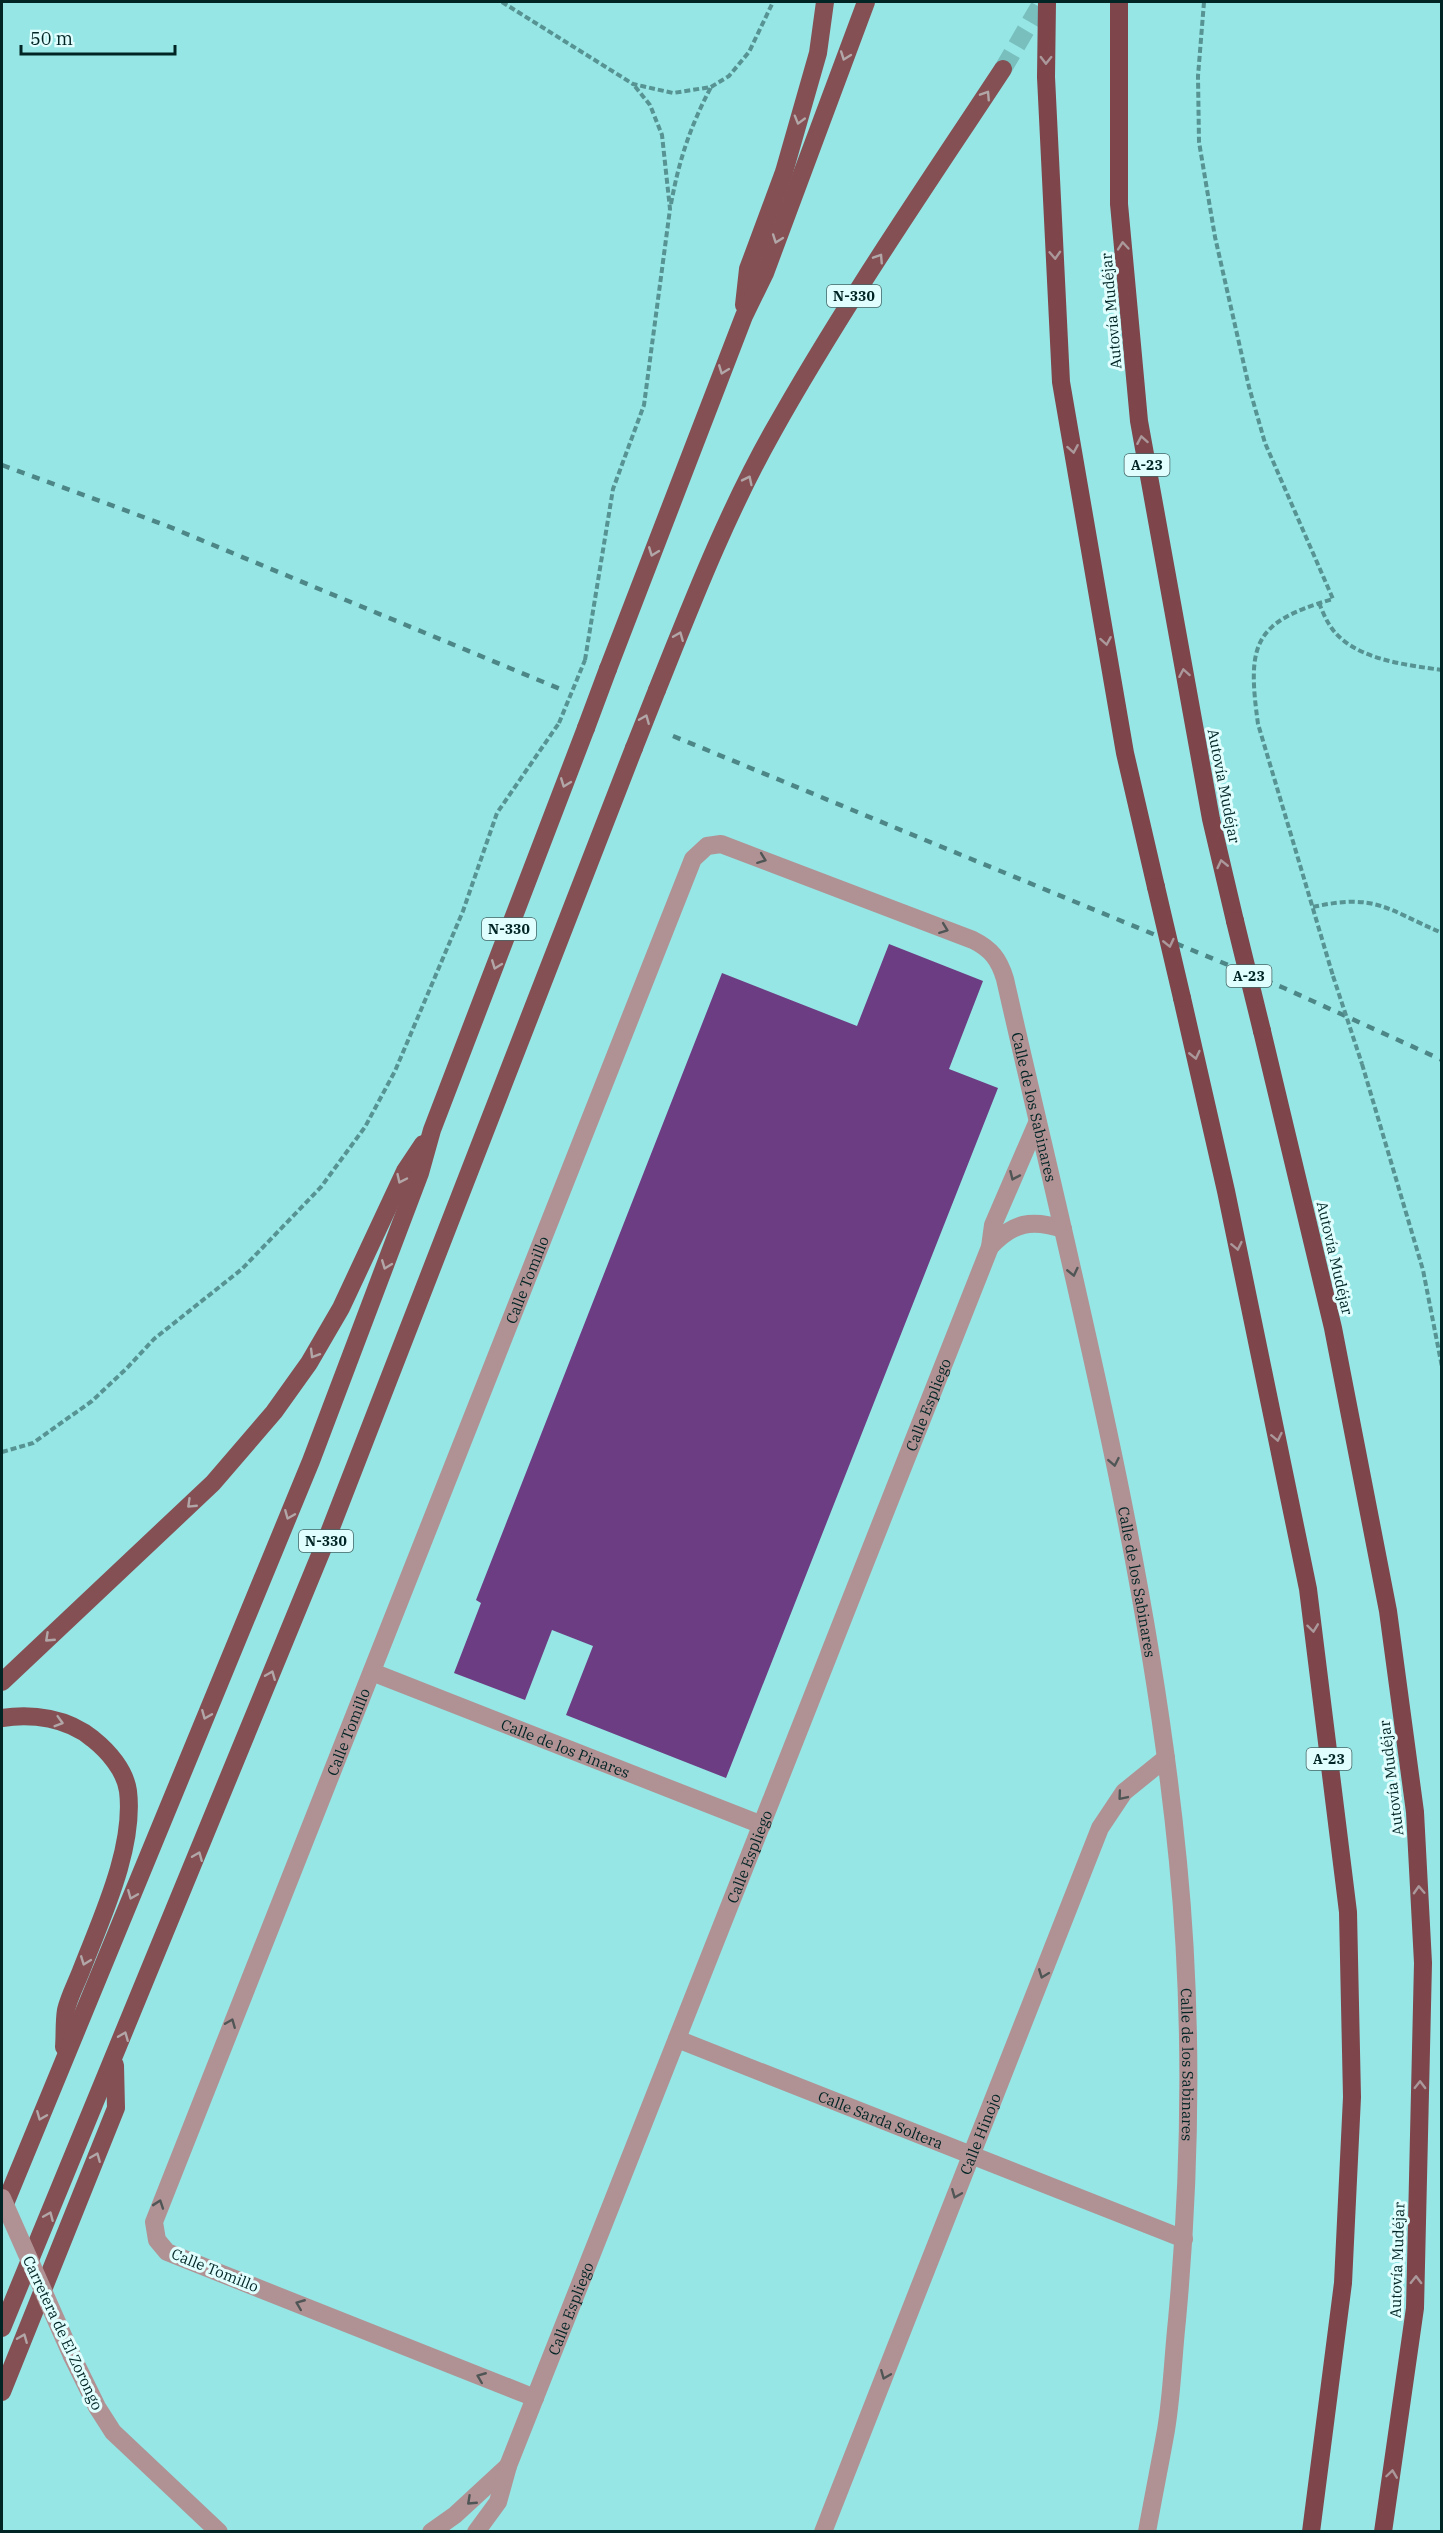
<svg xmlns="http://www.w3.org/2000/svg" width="1443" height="2533" viewBox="0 0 1443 2533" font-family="'IBM Plex Serif',serif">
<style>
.building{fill:#6c3d82}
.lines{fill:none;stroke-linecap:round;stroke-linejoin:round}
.trunk-tunnel{stroke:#78bfbe;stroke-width:18;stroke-dasharray:18 9;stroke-linecap:butt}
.path{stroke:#569392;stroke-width:4;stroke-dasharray:6 3;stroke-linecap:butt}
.minor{stroke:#b09294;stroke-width:18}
.tertiary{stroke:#b09294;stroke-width:18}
.trunk{stroke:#855054;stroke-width:18}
.motorway{stroke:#7e454b;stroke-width:18}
.rail{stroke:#4d8686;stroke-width:4.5;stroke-dasharray:8 8;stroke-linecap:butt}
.path-bridge{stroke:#569392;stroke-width:4;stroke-dasharray:6 3;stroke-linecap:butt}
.tertiary-bridge{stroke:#b09294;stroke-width:18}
.trunk-bridge{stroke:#855054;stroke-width:18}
.motorway-bridge{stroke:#7e454b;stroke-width:18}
.oneway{stroke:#b2a7a8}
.oneway2{stroke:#aa989b}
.oneway3{stroke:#505656}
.labels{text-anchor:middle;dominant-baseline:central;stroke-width:6;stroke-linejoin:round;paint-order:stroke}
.shield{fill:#dffefd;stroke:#446565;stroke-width:1.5}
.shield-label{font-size:14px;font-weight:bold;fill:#012424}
.street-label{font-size:15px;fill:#012424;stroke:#dffefd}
</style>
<rect width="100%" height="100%" fill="#96e6e5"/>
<!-- building -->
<polygon class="building" points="889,944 983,981 949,1069 998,1088 726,1778 566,1715 593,1646 552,1630 525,1700 454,1673 481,1603 476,1600 722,973 857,1026"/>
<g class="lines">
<!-- trunk-tunnel -->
<polyline class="trunk-tunnel" points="1003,69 1042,2"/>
<!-- path -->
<g class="path">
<polyline points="502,2 633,84 673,93 711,87 729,76 749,52 773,2"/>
<path d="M1204,2L1198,76L1199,142L1215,237L1249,387L1265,443L1333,599C1253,622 1247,644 1258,724L1333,976"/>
<path d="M671,204C679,160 690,127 711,87"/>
<path d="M1319,603C1322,610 1325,618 1329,624C1349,659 1406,665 1442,670"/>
<polyline points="585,660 613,489 644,405 670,209 662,135 650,105 633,84"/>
<path d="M1313,907C1376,893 1386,909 1442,933"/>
<polyline points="1362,1064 1423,1270 1442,1367"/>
<polyline points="2,1452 33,1443 92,1401 127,1368 154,1339 242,1269 321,1187 365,1127 395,1071 463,911 497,813 559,723"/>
</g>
<!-- minor -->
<g class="minor">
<path d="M990,1247C1013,1222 1032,1219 1063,1229"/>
<path id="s1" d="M372,1672L762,1825"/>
<path id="s2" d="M677,2039L1184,2239"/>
<path id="s3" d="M535,2398L167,2252L157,2240L154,2222L693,859L707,846L721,844L973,940C991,949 999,959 1005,979C1071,1271 1149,1563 1178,1862C1193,2015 1191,2168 1177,2320C1173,2357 1172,2394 1166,2430C1160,2464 1153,2498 1147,2532"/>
<polyline points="431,2532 455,2515 508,2466"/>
<path id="s4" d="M476,2532L498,2502L508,2466L990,1247L993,1225L1037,1123"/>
<path id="s5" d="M823,2532L1100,1828L1124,1792L1166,1758"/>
</g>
<!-- tertiary -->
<polyline class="tertiary" points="72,2356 97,2407 113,2432 219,2532"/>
<!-- trunk -->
<g class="trunk">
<polyline points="744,305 748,269 784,172 818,53 825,2"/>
<polyline points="608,669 744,316 765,273 866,2"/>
<path d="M657,690C692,603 726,515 772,433C842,308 924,189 1003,69"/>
<polyline points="2,1682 213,1483 274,1412 309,1363 341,1308 405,1171 423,1144"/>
<path d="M2,1718C32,1713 68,1718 93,1739C108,1751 125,1770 128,1791C135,1848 101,1919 81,1971C76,1984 69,1997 66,2010C64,2022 65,2035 64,2047"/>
<polyline points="2,2211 311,1461 420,1173 432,1130 586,728"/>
<polyline points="2,2328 327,1538 634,748"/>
<polyline points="2,2392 116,2108 115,2065"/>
</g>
<!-- motorway -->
<g class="motorway">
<polyline points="1047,2 1046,77 1061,382 1125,753 1156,887"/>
<polyline points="1119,2 1119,204 1139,421 1211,819 1235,921"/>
<polyline points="1182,998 1226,1191 1308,1589 1348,1912 1352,2097 1343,2283 1311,2532"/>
<polyline points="1262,1031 1333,1328 1388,1611 1415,1812 1423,1963 1415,2308 1383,2532"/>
</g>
<!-- rail -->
<g class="rail">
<polyline points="2,465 165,525 565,691"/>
<polyline points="673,736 1284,988 1442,1060"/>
</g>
<!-- path-bridge -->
<g class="path-bridge">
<polyline points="559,723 585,660"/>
<polyline points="1333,976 1362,1064"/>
</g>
<!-- tertiary-bridge -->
<polyline class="tertiary-bridge" points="2,2198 72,2356"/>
<!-- trunk-bridge -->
<g class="trunk-bridge">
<polyline points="586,728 608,669"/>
<polyline points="634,748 657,690"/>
</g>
<!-- motorway-bridge -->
<g class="motorway-bridge">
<polyline points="1156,887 1182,998"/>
<polyline points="1235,921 1262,1031"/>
</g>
</g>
<!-- one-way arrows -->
<defs><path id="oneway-chevron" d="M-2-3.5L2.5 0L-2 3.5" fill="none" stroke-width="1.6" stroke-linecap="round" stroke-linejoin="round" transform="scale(1.5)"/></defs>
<g class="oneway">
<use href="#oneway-chevron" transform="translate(845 56) rotate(110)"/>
<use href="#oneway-chevron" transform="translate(986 95) rotate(-57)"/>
<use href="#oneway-chevron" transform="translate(799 120) rotate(106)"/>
<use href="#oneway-chevron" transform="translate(777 239) rotate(110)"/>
<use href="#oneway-chevron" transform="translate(879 258) rotate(-57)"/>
<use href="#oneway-chevron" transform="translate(723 370) rotate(111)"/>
<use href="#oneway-chevron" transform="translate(748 480) rotate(-64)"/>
<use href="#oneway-chevron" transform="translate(653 552) rotate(111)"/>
<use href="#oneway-chevron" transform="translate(679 636) rotate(-68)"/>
<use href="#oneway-chevron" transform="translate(645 719) rotate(-68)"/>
<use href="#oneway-chevron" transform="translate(565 783) rotate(111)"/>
<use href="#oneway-chevron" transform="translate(496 965) rotate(111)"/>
<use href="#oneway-chevron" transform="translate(401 1179) rotate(115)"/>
<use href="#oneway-chevron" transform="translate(386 1265) rotate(111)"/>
<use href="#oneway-chevron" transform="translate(314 1354) rotate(121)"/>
<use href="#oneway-chevron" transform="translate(191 1504) rotate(136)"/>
<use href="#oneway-chevron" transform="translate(289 1515) rotate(112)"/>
<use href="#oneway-chevron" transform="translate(49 1638) rotate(137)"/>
<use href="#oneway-chevron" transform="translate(271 1675) rotate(-68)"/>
<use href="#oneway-chevron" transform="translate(206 1715) rotate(112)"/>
<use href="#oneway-chevron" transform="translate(59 1722) rotate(16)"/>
<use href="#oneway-chevron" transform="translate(198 1856) rotate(-68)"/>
<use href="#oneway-chevron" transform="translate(132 1895) rotate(112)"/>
<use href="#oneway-chevron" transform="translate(85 1961) rotate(111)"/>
<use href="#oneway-chevron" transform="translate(124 2036) rotate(-68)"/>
<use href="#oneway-chevron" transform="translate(41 2116) rotate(112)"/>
<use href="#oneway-chevron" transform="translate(96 2157) rotate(-68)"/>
<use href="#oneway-chevron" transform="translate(49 2216) rotate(-67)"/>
<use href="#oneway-chevron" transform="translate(23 2338) rotate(-68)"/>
</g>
<g class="oneway2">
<use href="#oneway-chevron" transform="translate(1046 60) rotate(91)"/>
<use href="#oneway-chevron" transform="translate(1123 246) rotate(-95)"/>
<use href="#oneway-chevron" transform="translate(1055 255) rotate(87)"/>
<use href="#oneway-chevron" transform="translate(1142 440) rotate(-100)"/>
<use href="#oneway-chevron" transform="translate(1073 449) rotate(80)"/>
<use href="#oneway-chevron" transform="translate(1106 641) rotate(80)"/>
<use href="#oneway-chevron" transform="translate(1184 673) rotate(-100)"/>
<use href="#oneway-chevron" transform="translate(1222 864) rotate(-103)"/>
<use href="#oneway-chevron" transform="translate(1169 943) rotate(77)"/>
<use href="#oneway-chevron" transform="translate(1195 1055) rotate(77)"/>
<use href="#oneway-chevron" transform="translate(1237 1246) rotate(78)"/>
<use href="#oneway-chevron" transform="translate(1277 1437) rotate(78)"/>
<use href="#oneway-chevron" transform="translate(1313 1628) rotate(83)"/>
<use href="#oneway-chevron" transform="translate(1419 1890) rotate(-93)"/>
<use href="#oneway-chevron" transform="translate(1420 2085) rotate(-89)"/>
<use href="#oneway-chevron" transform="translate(1416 2280) rotate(-89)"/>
<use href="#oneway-chevron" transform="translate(1392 2474) rotate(-82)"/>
</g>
<g class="oneway3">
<use href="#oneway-chevron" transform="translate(762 859) rotate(21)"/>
<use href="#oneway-chevron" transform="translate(944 929) rotate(21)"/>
<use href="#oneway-chevron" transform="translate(1014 1176) rotate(114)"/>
<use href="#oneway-chevron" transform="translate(1073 1272) rotate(77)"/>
<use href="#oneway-chevron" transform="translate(1114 1462) rotate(79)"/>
<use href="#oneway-chevron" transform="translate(1122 1796) rotate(130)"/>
<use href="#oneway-chevron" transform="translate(1043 1974) rotate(111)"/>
<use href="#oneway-chevron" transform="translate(231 2023) rotate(-68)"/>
<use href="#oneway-chevron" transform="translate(956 2194) rotate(112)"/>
<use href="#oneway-chevron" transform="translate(159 2204) rotate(-71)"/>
<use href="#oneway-chevron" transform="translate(300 2304) rotate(-158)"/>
<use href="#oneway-chevron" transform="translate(885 2375) rotate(112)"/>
<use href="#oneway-chevron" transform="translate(481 2377) rotate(-158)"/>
<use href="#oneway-chevron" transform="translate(471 2501) rotate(137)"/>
</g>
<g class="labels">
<!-- shield labels -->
<g class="shield">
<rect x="827" y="285" width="54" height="22" rx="4.5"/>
<rect x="1124.5" y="454" width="45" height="22" rx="4.5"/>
<rect x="482" y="918" width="54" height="22" rx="4.5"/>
<rect x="1226.5" y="965" width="45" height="22" rx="4.5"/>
<rect x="299" y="1530" width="54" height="22" rx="4.5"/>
<rect x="1306.5" y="1748" width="45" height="22" rx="4.5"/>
</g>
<g class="shield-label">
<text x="854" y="296">N-330</text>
<text x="1147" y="465">A-23</text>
<text x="509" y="929">N-330</text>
<text x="1249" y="976">A-23</text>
<text x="326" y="1541">N-330</text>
<text x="1329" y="1759">A-23</text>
</g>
<!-- street labels -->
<g class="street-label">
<text transform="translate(1111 311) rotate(-95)">Autovía Mudéjar</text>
<text transform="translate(1224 786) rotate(79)">Autovía Mudéjar</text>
<text stroke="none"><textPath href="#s3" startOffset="2382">Calle de los Sabinares</textPath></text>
<text transform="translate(1335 1258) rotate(77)">Autovía Mudéjar</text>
<text stroke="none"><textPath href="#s3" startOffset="1443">Calle Tomillo</textPath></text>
<text stroke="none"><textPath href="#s4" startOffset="1216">Calle Espliego</textPath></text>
<text stroke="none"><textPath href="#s3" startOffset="2868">Calle de los Sabinares</textPath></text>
<text stroke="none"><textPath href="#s3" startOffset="957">Calle Tomillo</textPath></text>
<text stroke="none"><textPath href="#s1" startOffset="208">Calle de los Pinares</textPath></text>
<text transform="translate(1391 1778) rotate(-97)">Autovía Mudéjar</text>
<text stroke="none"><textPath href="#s4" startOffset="730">Calle Espliego</textPath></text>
<text stroke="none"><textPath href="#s3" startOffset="3354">Calle de los Sabinares</textPath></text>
<text stroke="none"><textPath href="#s2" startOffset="219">Calle Sarda Soltera</textPath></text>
<text stroke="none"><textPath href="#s5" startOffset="428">Calle Hinojo</textPath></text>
<text transform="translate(1397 2260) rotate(-88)">Autovía Mudéjar</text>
<text transform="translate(215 2270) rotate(22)">Calle Tomillo</text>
<text stroke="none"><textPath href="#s4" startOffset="244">Calle Espliego</textPath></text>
<text transform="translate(63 2333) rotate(65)">Carretera de El Zorongo</text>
</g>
</g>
<!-- border -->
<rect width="1443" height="2533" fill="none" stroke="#012424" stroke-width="6"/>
<!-- scale -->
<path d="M21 45v9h154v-9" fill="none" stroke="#012424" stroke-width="3"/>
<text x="30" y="45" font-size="18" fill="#012424" stroke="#dffefd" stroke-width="4.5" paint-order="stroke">50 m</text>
</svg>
